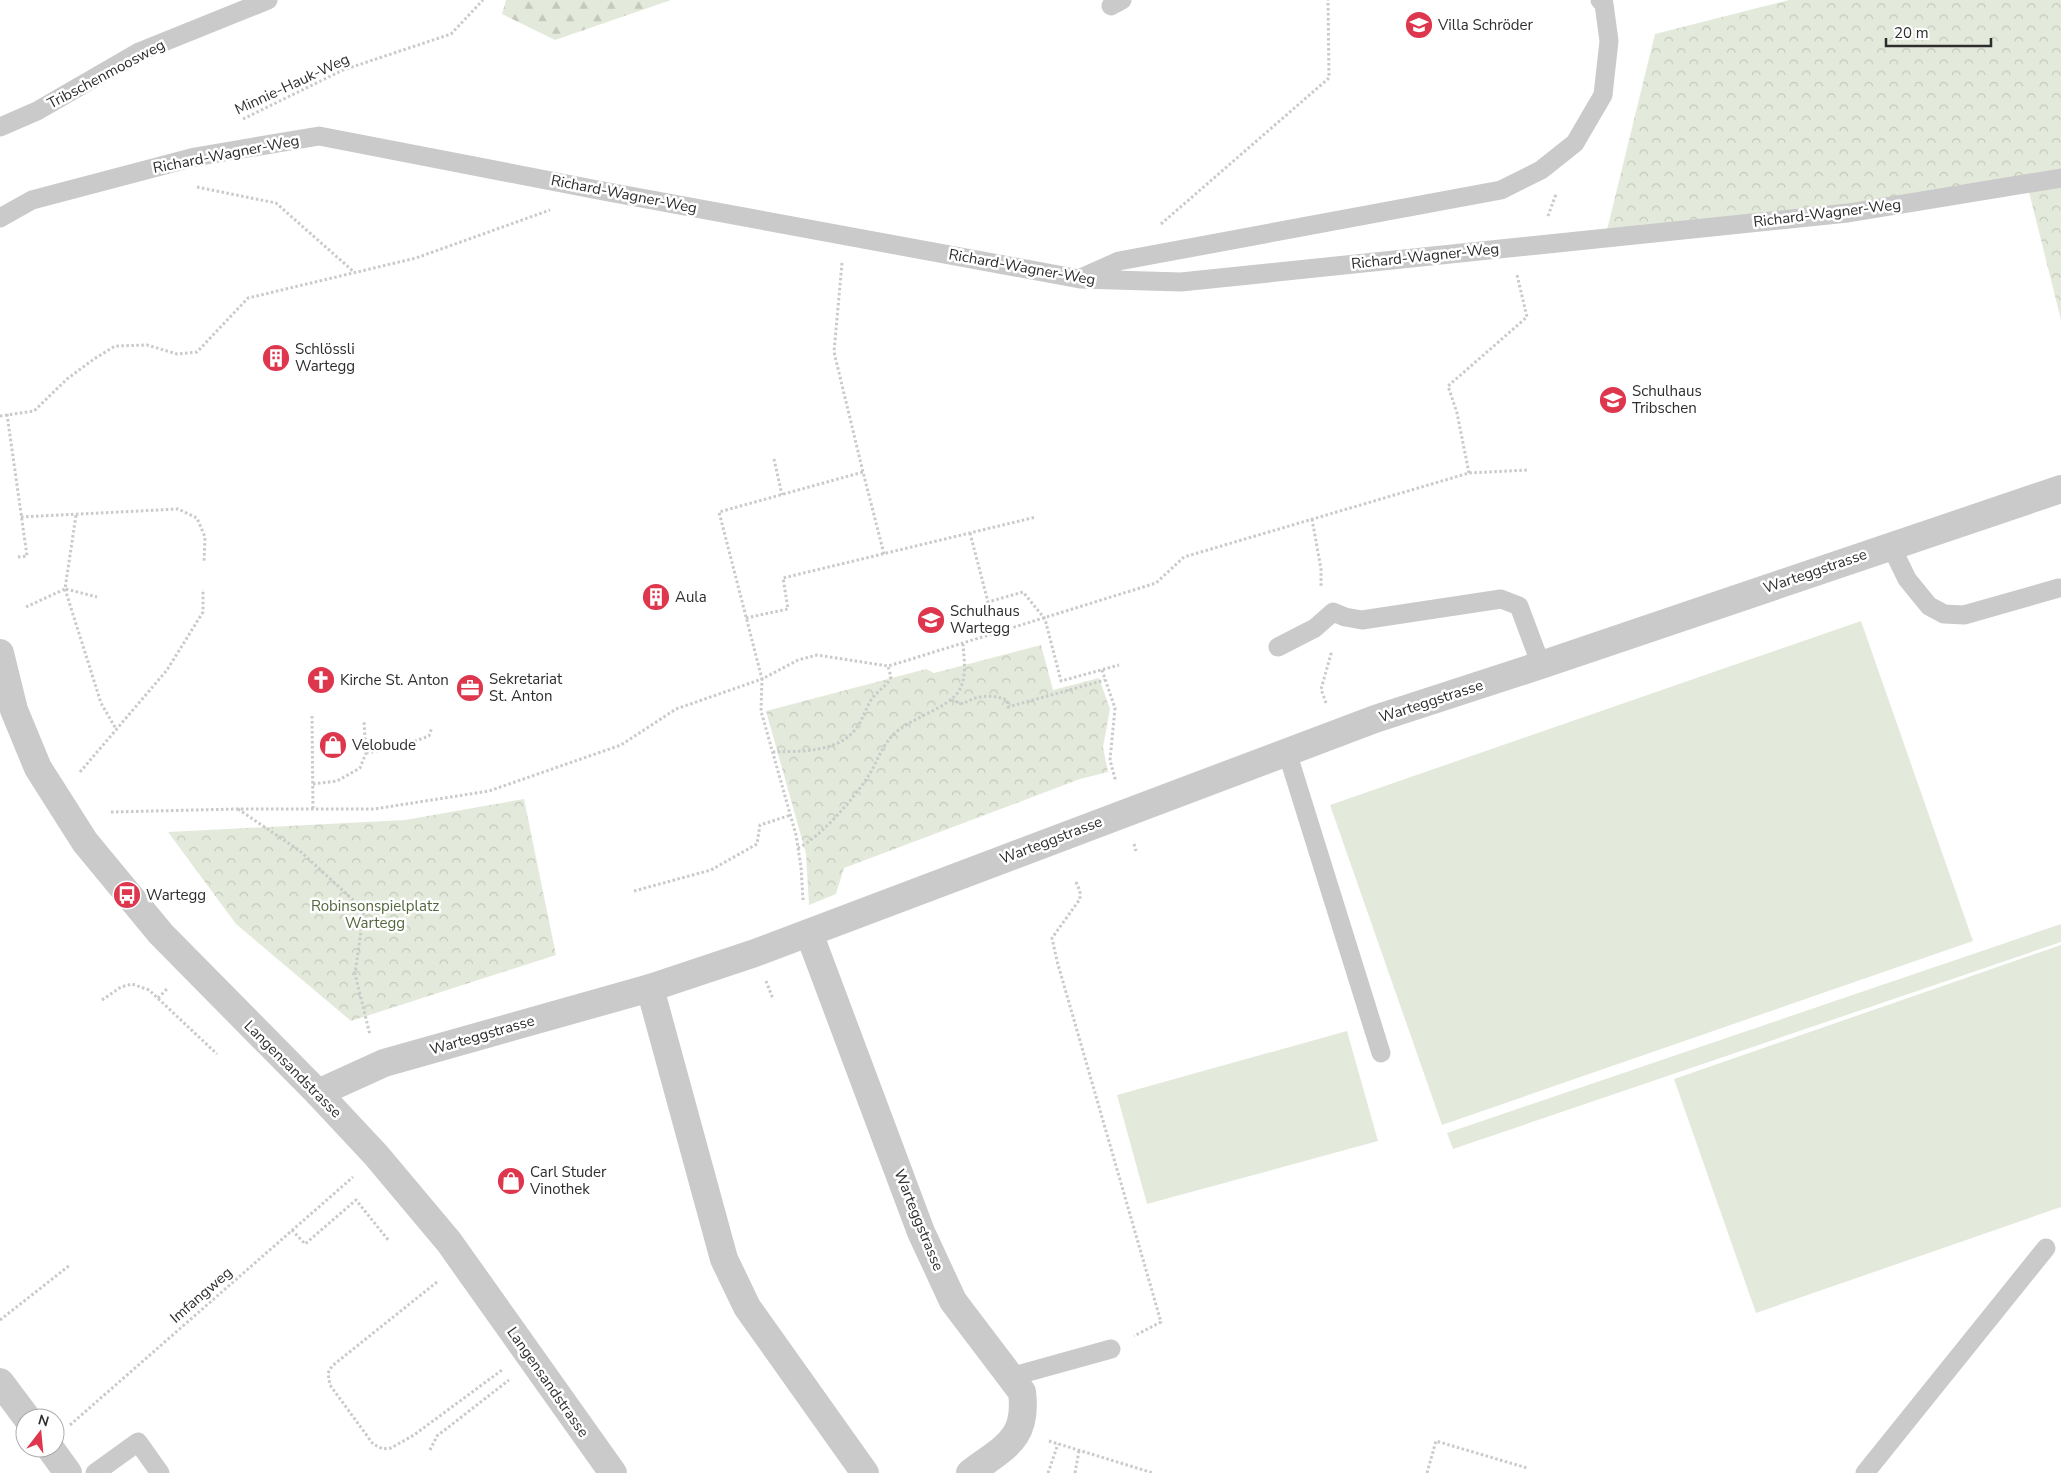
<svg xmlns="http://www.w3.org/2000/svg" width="2061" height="1473" viewBox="0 0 2061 1473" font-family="'Nunito Sans',sans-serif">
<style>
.forest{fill:url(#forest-firs)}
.park{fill:url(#park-crowns)}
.pitch{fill:#e4eadb}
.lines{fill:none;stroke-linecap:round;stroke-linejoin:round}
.path{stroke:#cacaca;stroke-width:3;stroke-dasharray:2.5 2.5;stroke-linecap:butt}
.service{stroke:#cacaca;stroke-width:19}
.minor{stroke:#cacaca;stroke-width:28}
.tertiary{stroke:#cacaca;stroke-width:28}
.labels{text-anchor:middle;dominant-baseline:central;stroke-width:5;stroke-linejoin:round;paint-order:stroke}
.poi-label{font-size:15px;fill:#2d2d2d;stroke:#fff;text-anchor:start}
.street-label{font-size:15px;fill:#2d2d2d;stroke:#fff}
.park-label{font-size:15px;fill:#53663d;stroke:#fff}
</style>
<defs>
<pattern id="forest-firs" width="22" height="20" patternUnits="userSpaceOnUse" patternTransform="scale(1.25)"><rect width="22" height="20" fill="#e4eadb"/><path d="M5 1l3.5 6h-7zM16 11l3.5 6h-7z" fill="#c4c9bc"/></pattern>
<pattern id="park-crowns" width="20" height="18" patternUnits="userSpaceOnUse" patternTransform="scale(1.25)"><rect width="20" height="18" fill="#e4eadb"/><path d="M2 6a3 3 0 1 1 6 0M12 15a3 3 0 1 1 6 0" fill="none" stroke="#c4c9bc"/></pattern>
</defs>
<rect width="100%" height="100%" fill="#fff"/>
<!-- forest -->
<polygon class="forest" points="506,0 671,0 555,40 502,14"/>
<!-- park -->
<g class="park">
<polygon points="1789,0 2061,0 2061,320 2027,184 1605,238 1655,34"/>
<polygon points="1041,645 1053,690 1099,678 1110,709 1103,747 1108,772 1080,779 844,868 836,894 809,905 806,854 766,711 926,669 934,673"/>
<polygon points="524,799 556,955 351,1021 236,924 168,832 405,820"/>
</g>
<!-- pitch -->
<g class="pitch">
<polygon points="1861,621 1973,941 1442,1125 1330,805"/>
<polygon points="2061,924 2061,942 1453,1149 1447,1133"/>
<polygon points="2061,945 2061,1207 1756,1313 1674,1079"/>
<polygon points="1347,1031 1378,1141 1147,1204 1117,1095"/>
</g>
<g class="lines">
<!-- path -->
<g class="path">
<polyline points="243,119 343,70 451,34 483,0"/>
<polyline points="197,187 276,203 354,272"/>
<polyline points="1548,216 1556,194"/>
<polyline points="1161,224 1329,78 1328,0"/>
<polyline points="842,263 834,352 863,472"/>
<polyline points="7,414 27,556 17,557"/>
<polyline points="0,416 34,411 67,379 94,359 115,346 147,345 177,354 197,352 248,298 416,258 550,210"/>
<polyline points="774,459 782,495"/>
<polyline points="1469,473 1457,413 1448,386 1527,317 1517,275"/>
<polyline points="21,517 178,509 197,518 205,537 204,563"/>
<polyline points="1312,519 1321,569 1321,588"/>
<polyline points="970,533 988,602 1023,592 1045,619 1061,681 1119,665"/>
<polyline points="884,554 863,472 719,512 762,679 798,660 817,655 888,666 905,661 1156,583 1184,557 1469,473 1528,470"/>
<polyline points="65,589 101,703 116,729"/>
<polyline points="66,589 97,597"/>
<polyline points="26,607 65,589 76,515"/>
<polyline points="746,618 788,609 783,578 1036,517"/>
<polyline points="1102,670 1115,708 1110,760 1116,782"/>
<path d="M951,700L963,704C977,695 991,694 1007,700L1008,707L1105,680"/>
<polyline points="1326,703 1321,689 1331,654 1330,651"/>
<polyline points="312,716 313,809"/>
<path d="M773,752C799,751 835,753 854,731C862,722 865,710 871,700C877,691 886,687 891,677L888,666"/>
<polyline points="366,753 399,747 429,736 432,727"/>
<polyline points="80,772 167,670 203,612 203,589"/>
<polyline points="313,784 337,781 360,768 366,753 364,721"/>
<polyline points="238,809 300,851 364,910 355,974 370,1035"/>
<polyline points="111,812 237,809 374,809 489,791 621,745 676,709 762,679 761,711 796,835 801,867 803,900"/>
<polyline points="1134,844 1136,851"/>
<path d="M798,848C820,838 856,796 869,775C877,762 881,748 892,736C908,718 951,708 960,689C967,675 964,659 963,644"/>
<polyline points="1076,882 1080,891 1080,899 1052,938 1057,961 1161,1322 1134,1336"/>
<polyline points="634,891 711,870 757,844 760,825 791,815"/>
<polyline points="766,981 773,999"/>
<polyline points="158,998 168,988"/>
<polyline points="102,1000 121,987 132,984 149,990 217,1054"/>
<polyline points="292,1230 305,1244 356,1200 389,1241"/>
<polyline points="437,1282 332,1366 328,1373 330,1385 373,1444 383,1449 391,1448 414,1435 502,1370"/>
<polyline points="0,1320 70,1265"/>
<polyline points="70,1425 353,1177"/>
<polyline points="1049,1441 1153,1473"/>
<polyline points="430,1450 437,1436 509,1380"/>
<polyline points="1048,1473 1058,1444"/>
<polyline points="1075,1473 1079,1451"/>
<polyline points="1427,1473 1436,1441 1527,1468"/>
</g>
<!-- service -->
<g class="service">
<polyline points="1111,6 1122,0"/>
<polyline points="0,127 37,111 139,52 268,0"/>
<polyline points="0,218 32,200 195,157 319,136 603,191 1080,279 1181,282 1848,213 2061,178"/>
<polyline points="1081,278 1119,261 1501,190 1541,170 1575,143 1603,95 1609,41 1604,4 1600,0"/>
<polyline points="1891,546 1907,579 1929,606 1944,614 1964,615 2059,588"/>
<polyline points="1278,647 1315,628 1333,612 1345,617 1362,620 1501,599 1519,606 1541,665"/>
<polyline points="1287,752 1381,1053"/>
<polyline points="1010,1377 1111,1349"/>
<polyline points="95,1473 138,1442 160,1473"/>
<polyline points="1865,1473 2046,1248"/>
</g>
<!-- minor -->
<g class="minor">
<path d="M809,933L921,1232L953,1301L1022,1392C1028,1440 1004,1447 970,1473"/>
<polyline points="650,988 724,1259 747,1307 865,1473"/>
<polyline points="318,1093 384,1063 650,988 755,953 1375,719 1541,665 2061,489"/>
<polyline points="0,1382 27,1418"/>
<polyline points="50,1448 68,1473"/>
</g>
<!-- tertiary -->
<polyline class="tertiary" points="0,653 14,710 38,768 85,842 161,934 318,1093 376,1155 449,1242 613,1473"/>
</g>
<!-- icons -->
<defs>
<symbol id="school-disc" viewBox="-11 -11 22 22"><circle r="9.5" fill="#dd364d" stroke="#fff"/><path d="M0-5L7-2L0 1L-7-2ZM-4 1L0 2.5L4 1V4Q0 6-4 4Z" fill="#fff"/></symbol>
<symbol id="building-disc" viewBox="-11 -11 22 22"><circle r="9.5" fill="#dd364d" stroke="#fff"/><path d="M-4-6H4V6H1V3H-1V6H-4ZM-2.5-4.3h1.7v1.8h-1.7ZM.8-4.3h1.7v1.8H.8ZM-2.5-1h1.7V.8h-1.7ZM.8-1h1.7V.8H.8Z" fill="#fff"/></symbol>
<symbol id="church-disc" viewBox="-11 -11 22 22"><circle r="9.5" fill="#dd364d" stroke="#fff"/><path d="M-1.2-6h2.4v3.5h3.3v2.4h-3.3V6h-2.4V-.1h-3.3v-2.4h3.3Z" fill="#fff"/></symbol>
<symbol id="office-disc" viewBox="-11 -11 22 22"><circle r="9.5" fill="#dd364d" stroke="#fff"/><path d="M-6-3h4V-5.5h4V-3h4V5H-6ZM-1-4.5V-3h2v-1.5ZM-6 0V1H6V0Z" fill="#fff"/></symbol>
<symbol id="shop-disc" viewBox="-11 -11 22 22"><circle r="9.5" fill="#dd364d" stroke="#fff"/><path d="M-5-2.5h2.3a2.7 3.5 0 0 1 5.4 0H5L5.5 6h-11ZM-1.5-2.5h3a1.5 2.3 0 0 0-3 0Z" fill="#fff"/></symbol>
<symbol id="bus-disc" viewBox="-11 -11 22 22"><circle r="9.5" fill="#dd364d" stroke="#fff"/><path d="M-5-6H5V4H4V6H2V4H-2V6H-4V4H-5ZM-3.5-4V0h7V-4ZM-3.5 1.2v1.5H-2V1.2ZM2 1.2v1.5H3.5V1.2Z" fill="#fff"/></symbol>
</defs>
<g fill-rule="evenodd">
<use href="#school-disc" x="1403" y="9" width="32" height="32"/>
<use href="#building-disc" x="260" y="342" width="32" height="32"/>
<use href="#school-disc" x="1597" y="384" width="32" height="32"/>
<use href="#building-disc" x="640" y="581" width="32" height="32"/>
<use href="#school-disc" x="915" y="604" width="32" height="32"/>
<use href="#church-disc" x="305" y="664" width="32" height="32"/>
<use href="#office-disc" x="454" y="672" width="32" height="32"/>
<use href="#shop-disc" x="317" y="729" width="32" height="32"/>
<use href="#bus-disc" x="111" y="879" width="32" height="32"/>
<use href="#shop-disc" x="495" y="1165" width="32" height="32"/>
</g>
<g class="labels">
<!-- poi labels -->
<g class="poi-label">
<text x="1438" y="25">Villa Schröder</text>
<text x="295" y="349">Schlössli<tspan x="295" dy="17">Wartegg</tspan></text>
<text x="1632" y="391">Schulhaus<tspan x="1632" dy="17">Tribschen</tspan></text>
<text x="675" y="597">Aula</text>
<text x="950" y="611">Schulhaus<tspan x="950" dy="17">Wartegg</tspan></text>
<text x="489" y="679">Sekretariat<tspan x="489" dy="17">St. Anton</tspan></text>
<text x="340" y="680">Kirche St. Anton</text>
<text x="352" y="745">Velobude</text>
<text x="146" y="895">Wartegg</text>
<text x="530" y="1172">Carl Studer<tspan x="530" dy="17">Vinothek</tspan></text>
</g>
<!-- street labels -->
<g class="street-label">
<text transform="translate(106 74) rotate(-28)">Tribschenmoosweg</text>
<text transform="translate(292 84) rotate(-25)">Minnie-Hauk-Weg</text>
<text transform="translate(226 154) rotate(-11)">Richard-Wagner-Weg</text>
<text transform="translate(624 194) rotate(11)">Richard-Wagner-Weg</text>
<text transform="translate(1827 213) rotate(-7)">Richard-Wagner-Weg</text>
<text transform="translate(1425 256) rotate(-6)">Richard-Wagner-Weg</text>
<text transform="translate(1022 267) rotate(10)">Richard-Wagner-Weg</text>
<text transform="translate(1815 571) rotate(-19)">Warteggstrasse</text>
<text transform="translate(1431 701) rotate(-18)">Warteggstrasse</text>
<text transform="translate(1051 840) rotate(-21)">Warteggstrasse</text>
<text transform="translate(482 1035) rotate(-16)">Warteggstrasse</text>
<text transform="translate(293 1069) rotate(45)">Langensandstrasse</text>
<text transform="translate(919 1220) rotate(68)">Warteggstrasse</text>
<text transform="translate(201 1295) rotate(-41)">Imfangweg</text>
<text transform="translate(548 1382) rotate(55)">Langensandstrasse</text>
</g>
<!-- park labels -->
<g class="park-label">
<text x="375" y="906">Robinsonspielplatz<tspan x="375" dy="17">Wartegg</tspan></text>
</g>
</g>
<!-- north arrow -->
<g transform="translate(40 1433) rotate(16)"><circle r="24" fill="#ffffff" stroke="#ababab"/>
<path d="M0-4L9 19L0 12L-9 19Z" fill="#dd364d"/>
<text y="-8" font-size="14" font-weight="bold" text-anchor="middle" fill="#2d2d2d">N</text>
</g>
<!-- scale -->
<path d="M1886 38v8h105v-8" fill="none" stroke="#2d2d2d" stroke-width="2.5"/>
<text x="1894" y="38" font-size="15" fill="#2d2d2d" stroke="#ffffff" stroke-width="4" paint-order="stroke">20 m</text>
</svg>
